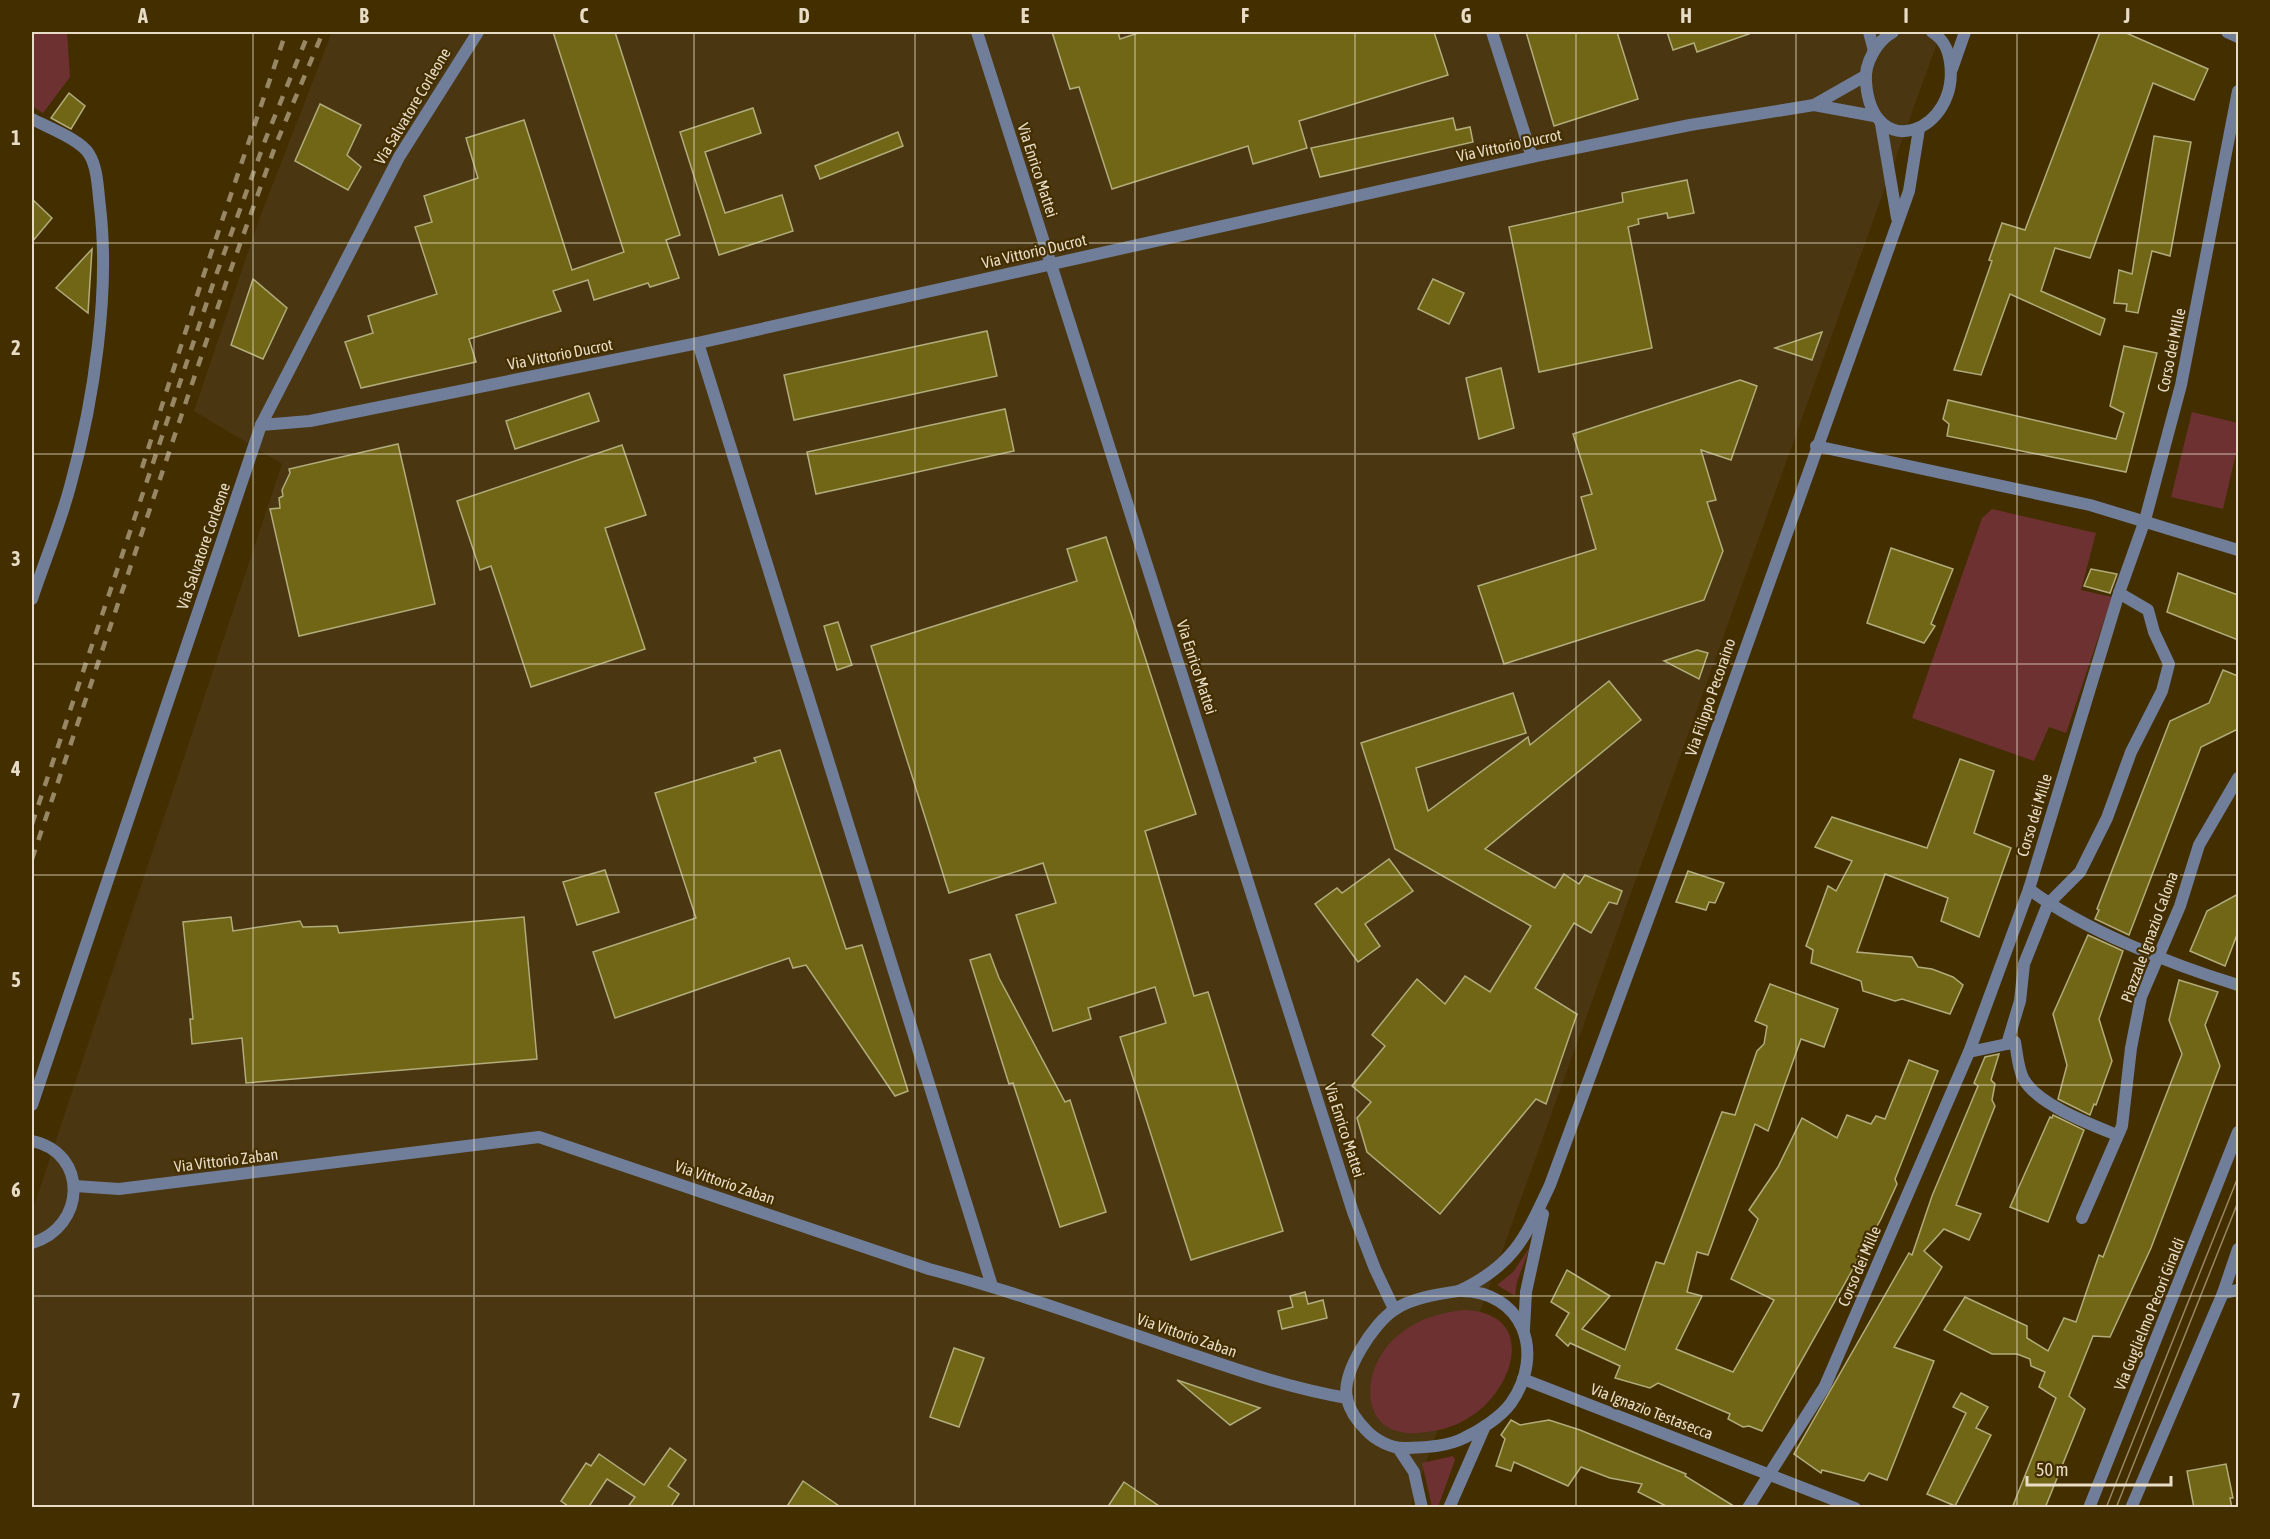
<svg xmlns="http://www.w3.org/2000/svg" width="2270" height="1539" viewBox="0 0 2270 1539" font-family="'Asap Condensed',sans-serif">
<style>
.built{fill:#4a3711}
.green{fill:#6d3131}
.building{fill:#706616;stroke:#b2ac7c;stroke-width:1.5}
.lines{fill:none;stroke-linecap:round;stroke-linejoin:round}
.minor{stroke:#707e99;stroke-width:12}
.tertiary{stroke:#707e99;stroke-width:12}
.tram{stroke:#978765;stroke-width:1.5}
.rail{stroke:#978765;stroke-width:4.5;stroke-dasharray:10 10;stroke-linecap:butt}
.grid{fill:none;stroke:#e8dcc6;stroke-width:1.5;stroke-opacity:0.55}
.labels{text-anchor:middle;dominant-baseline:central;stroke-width:4.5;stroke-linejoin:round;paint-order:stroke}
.street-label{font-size:16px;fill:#e8dcc6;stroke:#432e00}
.neatline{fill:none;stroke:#e8dcc6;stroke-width:2}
.grid-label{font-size:20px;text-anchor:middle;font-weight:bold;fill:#e8dcc6}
</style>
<rect width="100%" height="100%" fill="#432e00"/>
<!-- built -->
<polygon class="built" points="332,32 1941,32 1410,1507 32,1508 32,1212 282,464 194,411 260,217"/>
<!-- green -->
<g class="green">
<polygon points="32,32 67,32 70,77 43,113 32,106"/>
<polygon points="2192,412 2238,423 2238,445 2223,509 2171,497"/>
<polygon points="1992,509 2096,533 2081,590 2112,597 2066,733 2049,727 2034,761 1912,718 1982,518"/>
<polygon points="1530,1247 1517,1282 1515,1296 1497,1285 1513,1272"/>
<path d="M1464,1310C1541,1313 1513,1395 1465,1420C1452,1428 1433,1432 1417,1433C1358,1437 1360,1370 1394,1339C1414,1320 1438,1313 1464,1310Z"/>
<polygon points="1453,1456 1455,1460 1438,1507 1432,1507 1422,1463"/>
</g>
<!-- building -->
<g class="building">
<polygon points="553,32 615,32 680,235 666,240 679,278 650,287 648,283 594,300 588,280 553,291 561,311 469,339 476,362 361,388 345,342 373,333 368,316 437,294 415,227 432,222 424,196 478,178 466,138 524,120 572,270 624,252"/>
<polygon points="1052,32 1118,32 1120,39 1141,32 1434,32 1448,75 1299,121 1307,148 1253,164 1248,146 1112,189 1079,87 1070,89"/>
<polygon points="1526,32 1617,32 1638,99 1554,126"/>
<polygon points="1667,32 1749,32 1749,34 1697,52 1694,43 1673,50"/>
<polygon points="2100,32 2124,32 2208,69 2194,100 2153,83 2090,258 2055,248 2041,291 2105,319 2100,335 2010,294 1981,375 1954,370 1992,261 1989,260 2002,223 2025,230"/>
<polygon points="69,93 85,106 71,129 51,118"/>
<polygon points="320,104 361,125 347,155 361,167 348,190 295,161"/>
<polygon points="753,108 761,133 705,152 725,213 782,195 793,231 719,255 680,132"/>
<polygon points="1453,118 1456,130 1470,127 1473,142 1320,177 1311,148"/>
<polygon points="898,132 903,146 820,179 815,166"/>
<polygon points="2154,136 2191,142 2170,256 2152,251 2138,313 2126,311 2127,304 2114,303 2119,270 2132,274"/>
<polygon points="1687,180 1694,213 1668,218 1667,213 1638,219 1639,224 1628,227 1652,348 1539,372 1509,227 1623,202 1622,193"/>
<polygon points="32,199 52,218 32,242"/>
<polygon points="92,249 88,313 56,288"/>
<polygon points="253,279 287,308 263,359 231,345"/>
<polygon points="1433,279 1464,293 1449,324 1418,309"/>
<polygon points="987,331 997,376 794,420 784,375"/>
<polygon points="1822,332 1812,360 1775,348"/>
<polygon points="2124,346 2157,353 2126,472 1947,436 1949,424 1943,419 1948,400 2116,439 2124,413 2110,406"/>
<polygon points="1501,368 1514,428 1479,439 1466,378"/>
<polygon points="1740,380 1757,386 1731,460 1701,450 1716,500 1707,502 1723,551 1704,600 1504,664 1478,586 1596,549 1581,497 1592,494 1573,434"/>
<polygon points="589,393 599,421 515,449 506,421"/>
<polygon points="1005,409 1014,451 816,494 807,452"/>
<polygon points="398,444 435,604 299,636 270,509 280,508 279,498 283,496 282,490 290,473 289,469"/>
<polygon points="622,445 646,515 605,528 645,649 531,687 491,566 480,570 457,501"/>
<polygon points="1106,537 1196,814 1145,831 1194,996 1208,992 1283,1231 1191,1260 1120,1037 1166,1023 1155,987 1088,1008 1091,1019 1053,1031 1016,915 1056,903 1043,863 949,893 871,646 1077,581 1067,549"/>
<polygon points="1891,548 1953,569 1931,624 1935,626 1924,643 1867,623"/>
<polygon points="2091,569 2117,574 2110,593 2084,586"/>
<polygon points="2178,573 2238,595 2238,640 2167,612"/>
<polygon points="838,622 852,665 837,670 824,626"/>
<polygon points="1697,650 1708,653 1699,679 1664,661"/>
<polygon points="2223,670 2238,676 2238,729 2201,747 2129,935 2095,919 2099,910 2097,909 2170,721 2209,703"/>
<polygon points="1609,681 1641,720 1485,849 1555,888 1564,874 1579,884 1585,875 1622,891 1617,904 1609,902 1591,933 1574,923 1535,988 1577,1014 1546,1104 1536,1099 1440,1214 1367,1152 1357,1118 1371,1102 1352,1086 1385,1046 1372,1035 1417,979 1445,1004 1465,976 1490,992 1531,926 1395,849 1361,743 1513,693 1526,733 1416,768 1428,811 1528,737 1530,745"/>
<polygon points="780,750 846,949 862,945 908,1091 895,1096 806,965 793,968 789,958 615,1018 593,952 696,918 655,793 756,762 754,758"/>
<polygon points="1960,759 1994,771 1974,833 2011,848 1979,937 1941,921 1948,898 1885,874 1857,952 1912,957 1918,967 1932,969 1953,977 1963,985 1950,1014 1902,999 1895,1001 1863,991 1861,981 1811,963 1813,950 1806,946 1828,886 1836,891 1852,861 1815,847 1832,817 1927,848"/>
<polygon points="1389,859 1413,891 1365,924 1380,946 1358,962 1315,904 1337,888 1342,893"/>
<polygon points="605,870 619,912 577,925 563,882"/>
<polygon points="1688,871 1724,883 1715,903 1709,902 1706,910 1676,902"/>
<polygon points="2238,894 2238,932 2225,966 2190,951 2207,911"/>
<polygon points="231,917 233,931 300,921 303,927 337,926 339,933 524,917 537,1059 246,1083 242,1038 192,1044 190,1019 193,1019 183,922"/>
<polygon points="2088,935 2123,951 2099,1019 2112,1061 2096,1105 2094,1104 2090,1115 2058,1099 2067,1065 2053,1014"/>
<polygon points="990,954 999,978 1065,1102 1070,1100 1106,1212 1060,1227 1013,1083 1009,1084 970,960"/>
<polygon points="2179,980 2218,992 2205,1025 2220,1066 2151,1248 2110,1337 2093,1336 2069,1396 2085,1409 2045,1508 2012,1508 2056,1398 2039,1387 2045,1372 2031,1366 2030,1359 2017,1354 1992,1354 1944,1330 1965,1297 2027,1326 2027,1338 2048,1351 2064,1318 2076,1322 2099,1255 2103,1257 2182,1054 2169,1020"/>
<polygon points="1770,984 1838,1009 1824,1047 1801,1039 1768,1131 1755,1124 1708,1255 1697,1252 1687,1292 1702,1296 1676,1349 1733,1372 1774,1300 1731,1279 1758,1219 1749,1210 1778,1167 1802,1118 1837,1138 1847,1115 1871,1124 1876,1116 1885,1119 1909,1060 1938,1071 1895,1179 1897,1184 1881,1219 1762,1431 1749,1426 1743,1427 1728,1419 1730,1414 1658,1383 1650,1388 1615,1378 1620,1366 1570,1343 1568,1346 1556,1335 1569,1313 1551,1302 1567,1270 1610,1296 1582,1329 1625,1350 1656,1262 1664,1264 1722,1112 1735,1115 1757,1051 1764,1044 1767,1026 1755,1021"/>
<polygon points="1999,1054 1991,1080 1995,1084 1992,1100 1995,1106 1956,1205 1981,1214 1969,1240 1944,1229 1924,1251 1942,1267 1894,1347 1934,1361 1887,1480 1869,1473 1864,1481 1822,1470 1821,1473 1794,1454 1909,1253 1912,1255 1932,1196 1978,1086 1974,1083 1985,1057"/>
<polygon points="2053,1115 2084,1130 2048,1222 2010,1207 2050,1117 2052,1118"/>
<polygon points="1305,1292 1308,1304 1323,1300 1327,1318 1282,1329 1278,1311 1293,1307 1290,1296"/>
<polygon points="954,1348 984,1358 959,1427 930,1417"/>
<polygon points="1177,1380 1260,1408 1230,1425"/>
<polygon points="1961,1393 1988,1407 1976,1428 1991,1435 1955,1506 1927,1494 1966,1413 1953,1407"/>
<polygon points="1511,1420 1520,1425 1549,1420 1580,1430 1686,1474 1685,1476 1737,1508 1670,1508 1638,1492 1642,1484 1610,1478 1581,1467 1568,1486 1514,1462 1511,1471 1496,1466 1505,1439 1501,1435"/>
<polygon points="670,1448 686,1460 668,1486 679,1494 670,1508 627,1508 635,1497 607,1479 588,1508 571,1508 561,1501 586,1463 591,1466 599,1454 644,1485"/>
<polygon points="2226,1464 2233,1498 2230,1498 2232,1508 2194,1508 2187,1471"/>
<polygon points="803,1481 842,1508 786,1508"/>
<polygon points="1124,1482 1162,1508 1107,1508"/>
</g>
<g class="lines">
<!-- minor -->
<g class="minor">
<polyline points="977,32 1353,1212 1375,1269 1394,1309"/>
<polyline points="1492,32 1532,157"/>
<polyline points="1869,32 1874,51"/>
<polyline points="2227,32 2238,37"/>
<polyline points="1814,105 1865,76"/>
<path d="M32,119C47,127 81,140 89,154C98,168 98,192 100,207C110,292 94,400 71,483C61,522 45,560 32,599"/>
<polyline points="698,343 992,1286"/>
<polyline points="261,425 310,421 698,343 1532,157 1690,125 1814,105 1874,116"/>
<polyline points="1816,446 2090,505 2238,550"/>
<path d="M2029,889C2083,930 2173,965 2238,985"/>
<path d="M2007,1044L2015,1042C2017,1053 2018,1068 2023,1078C2036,1104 2092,1125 2117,1135"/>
<polyline points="1969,1052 2007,1044 2020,1001 2024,964 2048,904 2080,872 2107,818 2131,752 2162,691 2169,664 2154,632 2148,610 2119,593"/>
<path d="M75,1186L119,1189L539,1137L929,1269C1013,1291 1094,1321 1176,1349C1232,1368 1288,1388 1347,1398"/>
<polyline points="2082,1218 2122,1126 2131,1048 2141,997 2180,906 2199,845 2238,778"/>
<polyline points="2223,1293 2238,1290"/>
<polyline points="2089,1508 2238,1132"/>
<polyline points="2131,1508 2223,1293 2238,1249"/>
</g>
<!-- tertiary -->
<g class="tertiary">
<path d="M1893,32C1877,41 1864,63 1866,82C1872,165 1960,132 1950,62C1948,48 1943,39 1932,32"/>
<polyline points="1952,69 1965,32"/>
<polyline points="1881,124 1897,218"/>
<polyline points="32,1105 261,425 399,157 478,32"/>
<path d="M32,1141C89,1153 86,1227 32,1243"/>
<path d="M1459,1291C1514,1265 1525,1238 1550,1185L1682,827L1909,191L1919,129"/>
<path d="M1459,1291C1523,1290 1546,1353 1511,1403C1501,1417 1479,1431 1464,1438C1446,1447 1425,1447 1406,1448C1392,1449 1375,1440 1366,1430C1358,1422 1350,1411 1347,1399C1341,1373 1373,1324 1394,1310C1411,1298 1439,1294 1459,1291Z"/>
<polyline points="1524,1329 1526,1292 1543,1214"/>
<polyline points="1523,1379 1855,1508"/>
<polyline points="1398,1448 1414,1472 1422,1508"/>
<polyline points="1449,1508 1485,1426"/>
<polyline points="1748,1508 1825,1386 1969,1052 2029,889 2119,593 2145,520 2181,385 2238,91"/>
</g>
<!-- tram -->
<g class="tram">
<polyline points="2106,1508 2238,1177"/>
<polyline points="2116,1508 2238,1202"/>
</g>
<!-- rail -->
<g class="rail">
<polyline points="142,468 203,277 286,32"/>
<polyline points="32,824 215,278 266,138 309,32"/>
<polyline points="32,859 226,283 276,144 323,32"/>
</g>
</g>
<!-- grid -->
<path class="grid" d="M253,32V1508M474,32V1508M694,32V1508M915,32V1508M1135,32V1508M1355,32V1508M1576,32V1508M1796,32V1508M2017,32V1508M32,243H2238M32,454H2238M32,664H2238M32,875H2238M32,1085H2238M32,1296H2238"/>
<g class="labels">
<!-- street labels -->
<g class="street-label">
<text transform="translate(412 106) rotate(-59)">Via Salvatore Corleone</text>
<text transform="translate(1509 145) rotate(-12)">Via Vittorio Ducrot</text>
<text transform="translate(1038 170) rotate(72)">Via Enrico Mattei</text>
<text transform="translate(1034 251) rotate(-13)">Via Vittorio Ducrot</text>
<text transform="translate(2171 350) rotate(-78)">Corso dei Mille</text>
<text transform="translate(560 354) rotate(-11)">Via Vittorio Ducrot</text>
<text transform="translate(203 546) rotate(-71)">Via Salvatore Corleone</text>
<text transform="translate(1197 667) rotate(72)">Via Enrico Mattei</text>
<text transform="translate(1710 697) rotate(-71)">Via Filippo Pecoraino</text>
<text transform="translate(2034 815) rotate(-73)">Corso dei Mille</text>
<text transform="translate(2149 937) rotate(-70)">Piazzale Ignazio Calona</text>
<text transform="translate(1345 1130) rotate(72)">Via Enrico Mattei</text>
<text transform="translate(226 1160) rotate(-7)">Via Vittorio Zaban</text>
<text transform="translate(725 1182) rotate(19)">Via Vittorio Zaban</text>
<text transform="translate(1859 1266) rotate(-67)">Corso dei Mille</text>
<text transform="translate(2149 1314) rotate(-68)">Via Guglielmo Pecori Giraldi</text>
<text transform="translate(1187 1335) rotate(19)">Via Vittorio Zaban</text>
<text transform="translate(1652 1411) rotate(21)">Via Ignazio Testasecca</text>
</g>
</g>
<!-- border -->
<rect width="2270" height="1539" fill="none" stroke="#432e00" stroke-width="66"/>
<!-- scale -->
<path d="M2027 1476v9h144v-9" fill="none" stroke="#e8dcc6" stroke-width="3"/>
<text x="2036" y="1476" font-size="18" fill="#e8dcc6" stroke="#432e00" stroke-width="4.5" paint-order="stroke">50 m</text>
<rect x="33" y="33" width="2204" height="1473" class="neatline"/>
<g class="grid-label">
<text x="143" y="23">A</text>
<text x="364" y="23">B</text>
<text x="584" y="23">C</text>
<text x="804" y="23">D</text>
<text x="1025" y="23">E</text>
<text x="1245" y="23">F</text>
<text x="1466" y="23">G</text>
<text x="1686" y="23">H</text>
<text x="1906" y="23">I</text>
<text x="2127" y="23">J</text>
<text x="16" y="145">1</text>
<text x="16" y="355">2</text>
<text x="16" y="566">3</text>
<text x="16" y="776">4</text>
<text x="16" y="987">5</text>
<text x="16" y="1197">6</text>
<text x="16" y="1408">7</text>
</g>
</svg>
